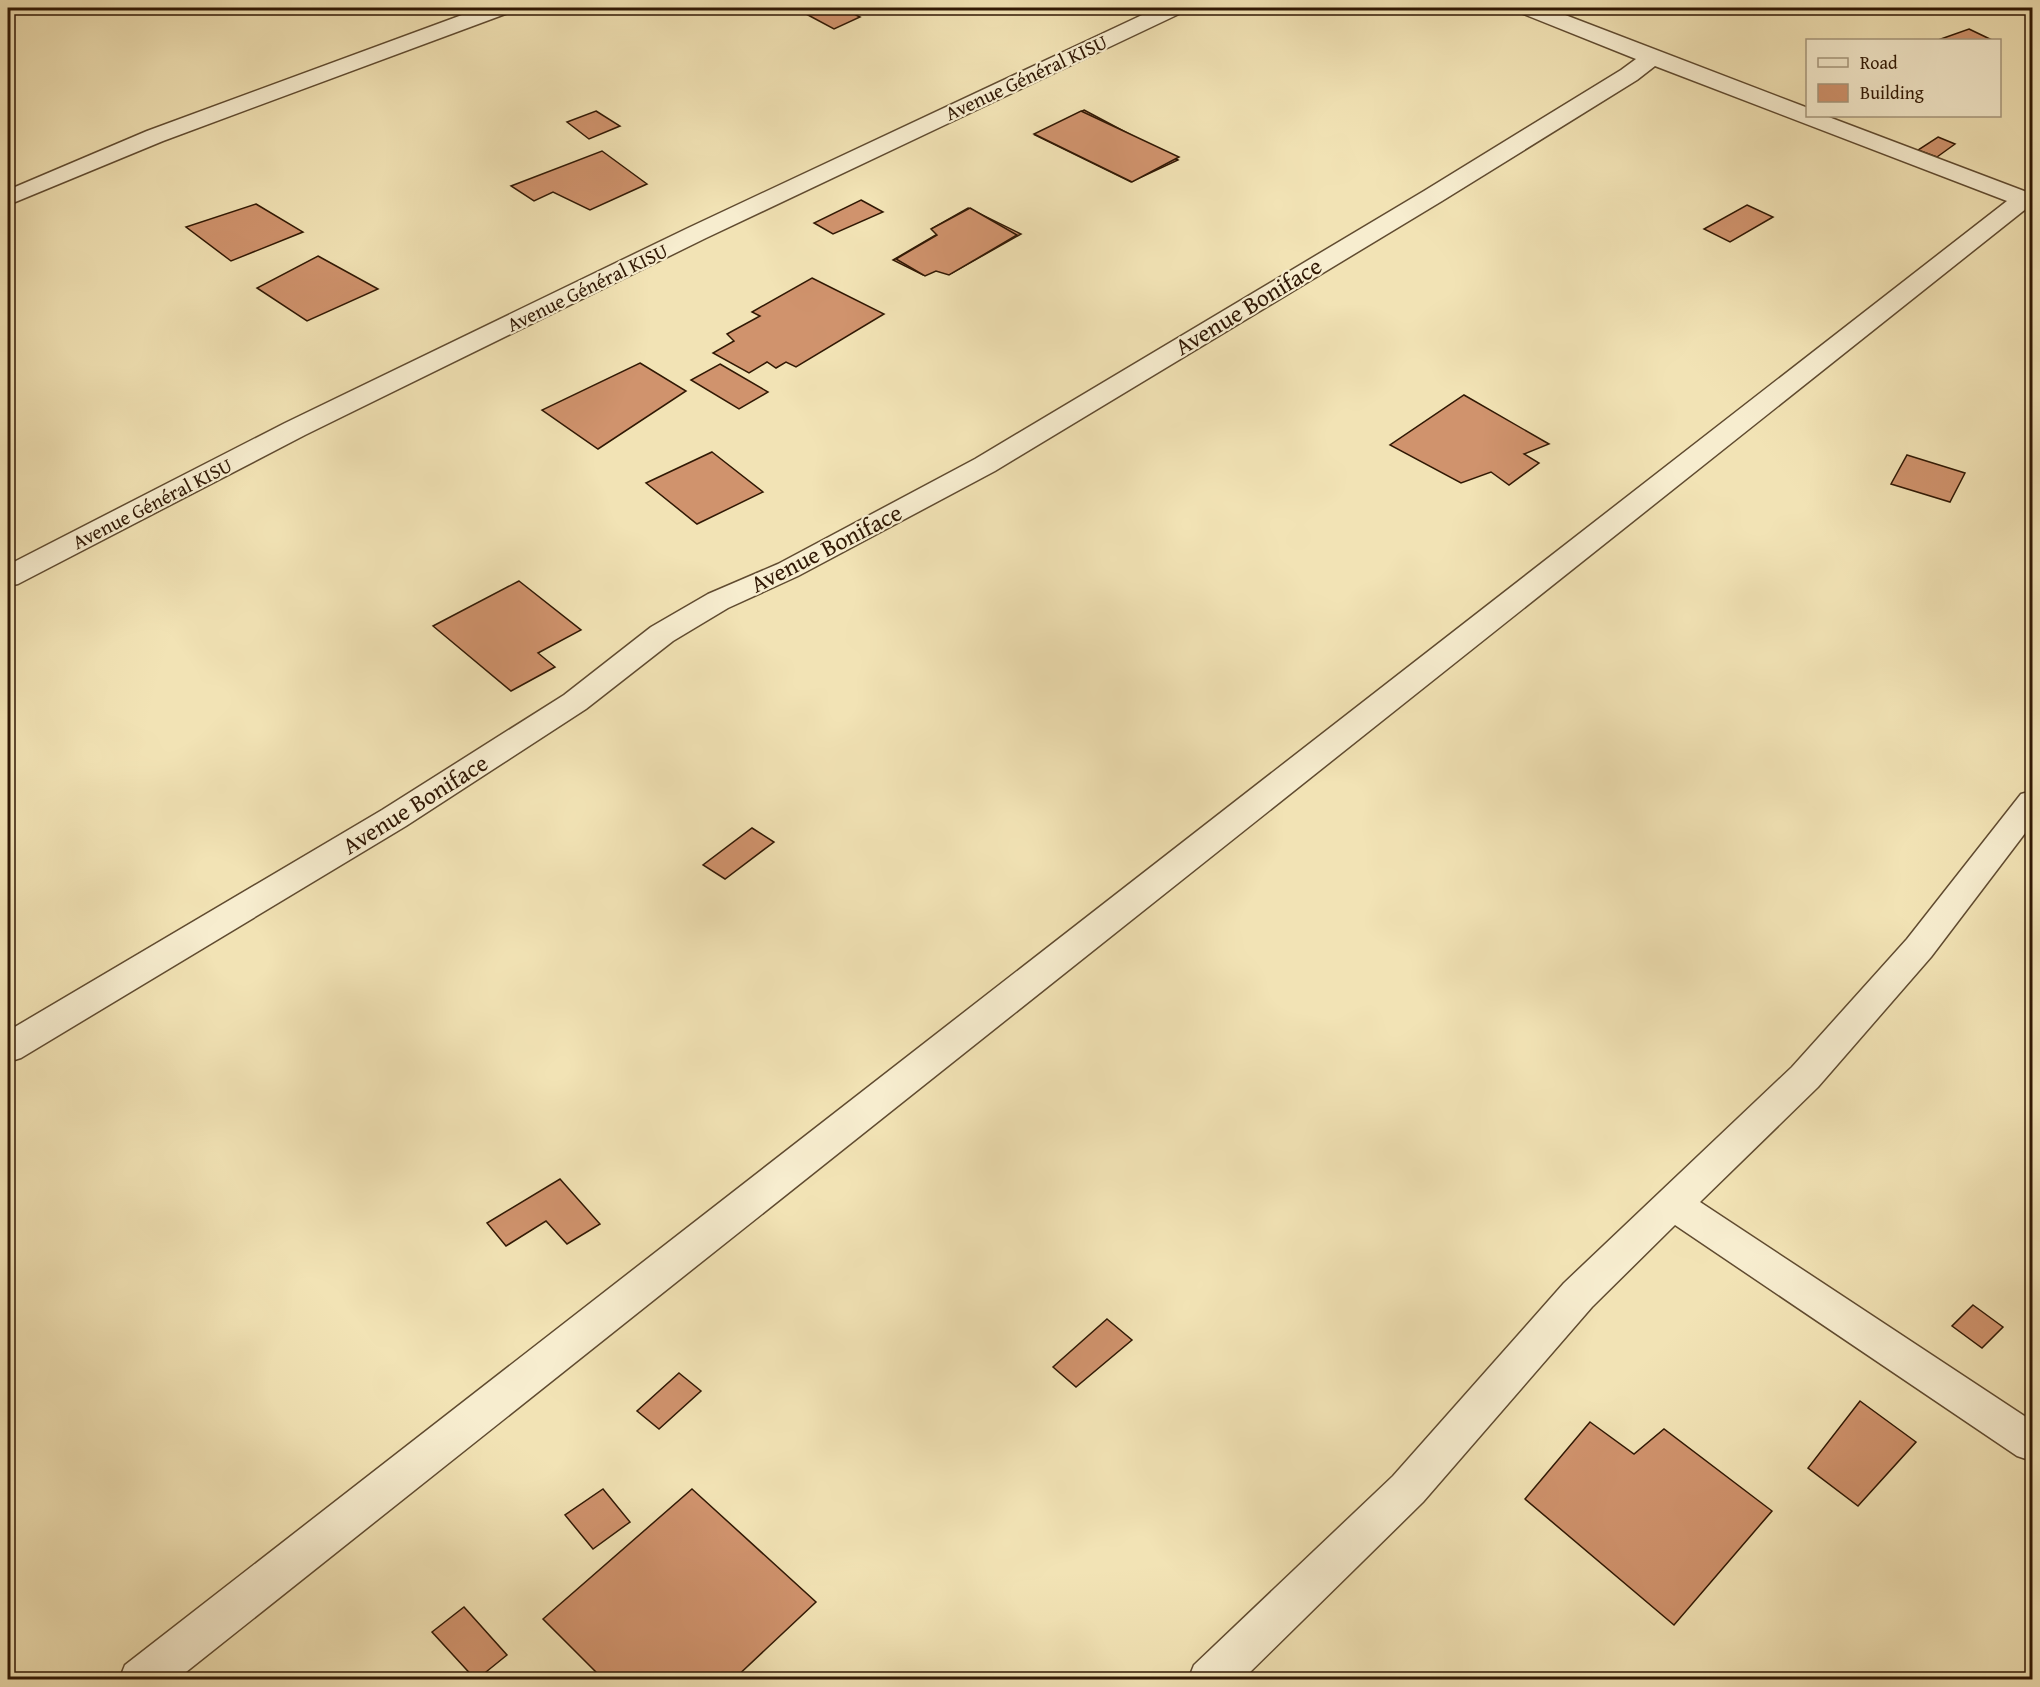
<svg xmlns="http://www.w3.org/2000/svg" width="2040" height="1687" viewBox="0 0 2040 1687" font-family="'Gentium Book Plus',serif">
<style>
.building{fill:#d0936d;stroke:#301804;stroke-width:1.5}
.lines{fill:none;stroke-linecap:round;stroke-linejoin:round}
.minor-casing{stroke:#604b30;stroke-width:3}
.minor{fill:#f7edcf;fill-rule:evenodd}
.labels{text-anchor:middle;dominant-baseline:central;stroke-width:4.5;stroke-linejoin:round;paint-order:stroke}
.far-street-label{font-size:20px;fill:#301804;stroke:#f7edcf}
.street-label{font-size:24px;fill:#301804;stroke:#f7edcf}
</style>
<rect width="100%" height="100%" fill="#f2e3b5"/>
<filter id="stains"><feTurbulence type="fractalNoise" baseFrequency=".00333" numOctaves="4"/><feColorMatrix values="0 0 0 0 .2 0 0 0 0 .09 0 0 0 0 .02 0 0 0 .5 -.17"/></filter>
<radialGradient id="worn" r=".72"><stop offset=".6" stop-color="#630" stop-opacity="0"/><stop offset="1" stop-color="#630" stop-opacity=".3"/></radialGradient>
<!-- building -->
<g class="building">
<polygon points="826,8 842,8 860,17 834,29 808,15"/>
<polygon points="1969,29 1992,40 1938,40"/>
<polygon points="1084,110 1178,160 1131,182 1035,135"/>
<polygon points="596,111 620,126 589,139 567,122"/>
<polygon points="1081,111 1179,157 1132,182 1034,134"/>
<polygon points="1938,137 1955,144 1937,157 1918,150"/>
<polygon points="602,151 647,184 590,210 553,192 534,201 511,186"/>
<polygon points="861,200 883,212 833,234 814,223"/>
<polygon points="256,204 303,232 231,261 186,227"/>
<polygon points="1747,205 1773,217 1730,242 1704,229"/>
<polygon points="968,208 1021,234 952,273 937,266 923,275 893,260 941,232 933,228"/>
<polygon points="970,208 1017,235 949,275 936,271 925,276 896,259 937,235 931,229"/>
<polygon points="318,256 378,289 307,321 257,288"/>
<polygon points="812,278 884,314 796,367 786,362 776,368 767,362 749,373 713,353 734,341 727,334 760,316 752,312"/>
<polygon points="640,363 686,391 598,449 542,410"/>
<polygon points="720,364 768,392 739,409 691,380"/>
<polygon points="1464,395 1549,444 1524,454 1539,463 1509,485 1491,472 1461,483 1390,445"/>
<polygon points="712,452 763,492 697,524 646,483"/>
<polygon points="1907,455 1965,473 1950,502 1891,484"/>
<polygon points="519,581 581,630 538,653 555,667 511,691 433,626"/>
<polygon points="752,828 774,842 725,879 703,865"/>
<polygon points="560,1179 600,1224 567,1244 546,1221 506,1246 487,1223"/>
<polygon points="1973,1305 2003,1327 1982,1348 1952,1326"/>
<polygon points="1107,1319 1132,1340 1076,1387 1053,1367"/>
<polygon points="679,1373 701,1391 659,1429 637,1411"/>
<polygon points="1860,1401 1916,1442 1858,1506 1808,1468"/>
<polygon points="1590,1422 1634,1454 1664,1429 1772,1511 1674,1625 1525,1499"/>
<polygon points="603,1489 630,1522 593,1549 565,1515"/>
<polygon points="692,1489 816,1602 733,1680 604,1680 543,1619"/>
<polygon points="464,1607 507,1655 476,1680 432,1632"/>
</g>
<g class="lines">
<defs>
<g id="minor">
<polygon points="481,8 511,8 508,13 163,141 8,205 8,190 147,131"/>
<polygon points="1157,8 1184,8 1181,13 706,238 305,435 18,584 8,586 8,565 285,423 688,228"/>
<polygon points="1518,8 1547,8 1808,108 1808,116 1826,116 2032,194 2032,209 2027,208 176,1680 119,1680 125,1665 2007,201 1655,66 1637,80 1442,201 995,471 798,576 728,608 673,641 586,709 406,826 21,1058 8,1062 8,1031 382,810 564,695 651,627 708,594 778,564 975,459 1424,191 1621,70 1636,59 1521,13"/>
<polygon points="2032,791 2032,824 1931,957 1818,1087 1700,1202 2032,1421 2032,1461 2017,1456 1675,1225 1592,1307 1423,1502 1242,1680 1188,1680 1194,1665 1393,1476 1564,1283 1792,1067 1907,939 2021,794"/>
</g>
</defs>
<!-- minor casing -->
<use href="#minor" class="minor-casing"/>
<!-- minor -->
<use href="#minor" class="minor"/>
</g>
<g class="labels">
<!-- far-street labels -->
<g class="far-street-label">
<text transform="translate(1026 77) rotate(-25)">Avenue Général KISU</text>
<text transform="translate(587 287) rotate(-26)">Avenue Général KISU</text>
<text transform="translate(152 503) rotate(-27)">Avenue Général KISU</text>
</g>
<!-- street labels -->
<g class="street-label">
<text transform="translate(1248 306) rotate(-31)">Avenue Boniface</text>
<text transform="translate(826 548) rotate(-27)">Avenue Boniface</text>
<text transform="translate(415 804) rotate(-32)">Avenue Boniface</text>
</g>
</g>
<!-- margin -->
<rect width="2040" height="1687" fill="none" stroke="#f2e3b5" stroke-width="30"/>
<rect x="9" y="9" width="2022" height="1669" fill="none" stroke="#301804" stroke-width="3"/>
<rect x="15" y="15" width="2010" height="1657" fill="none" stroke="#301804" stroke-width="1.5"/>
<!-- legend -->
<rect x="1806" y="39" width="195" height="78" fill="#f7edcf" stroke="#a7987e" stroke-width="1.5"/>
<rect x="1818" y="58" width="30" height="9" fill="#f7edcf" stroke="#a7987e" stroke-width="1.5"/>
<text x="1860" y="69" font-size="18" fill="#301804">Road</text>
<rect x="1818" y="84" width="30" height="18" fill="#d0936d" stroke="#a7987e" stroke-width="1.5"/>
<text x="1860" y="99" font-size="18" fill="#301804">Building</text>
<rect width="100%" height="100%" filter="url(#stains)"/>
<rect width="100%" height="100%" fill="url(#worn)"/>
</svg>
